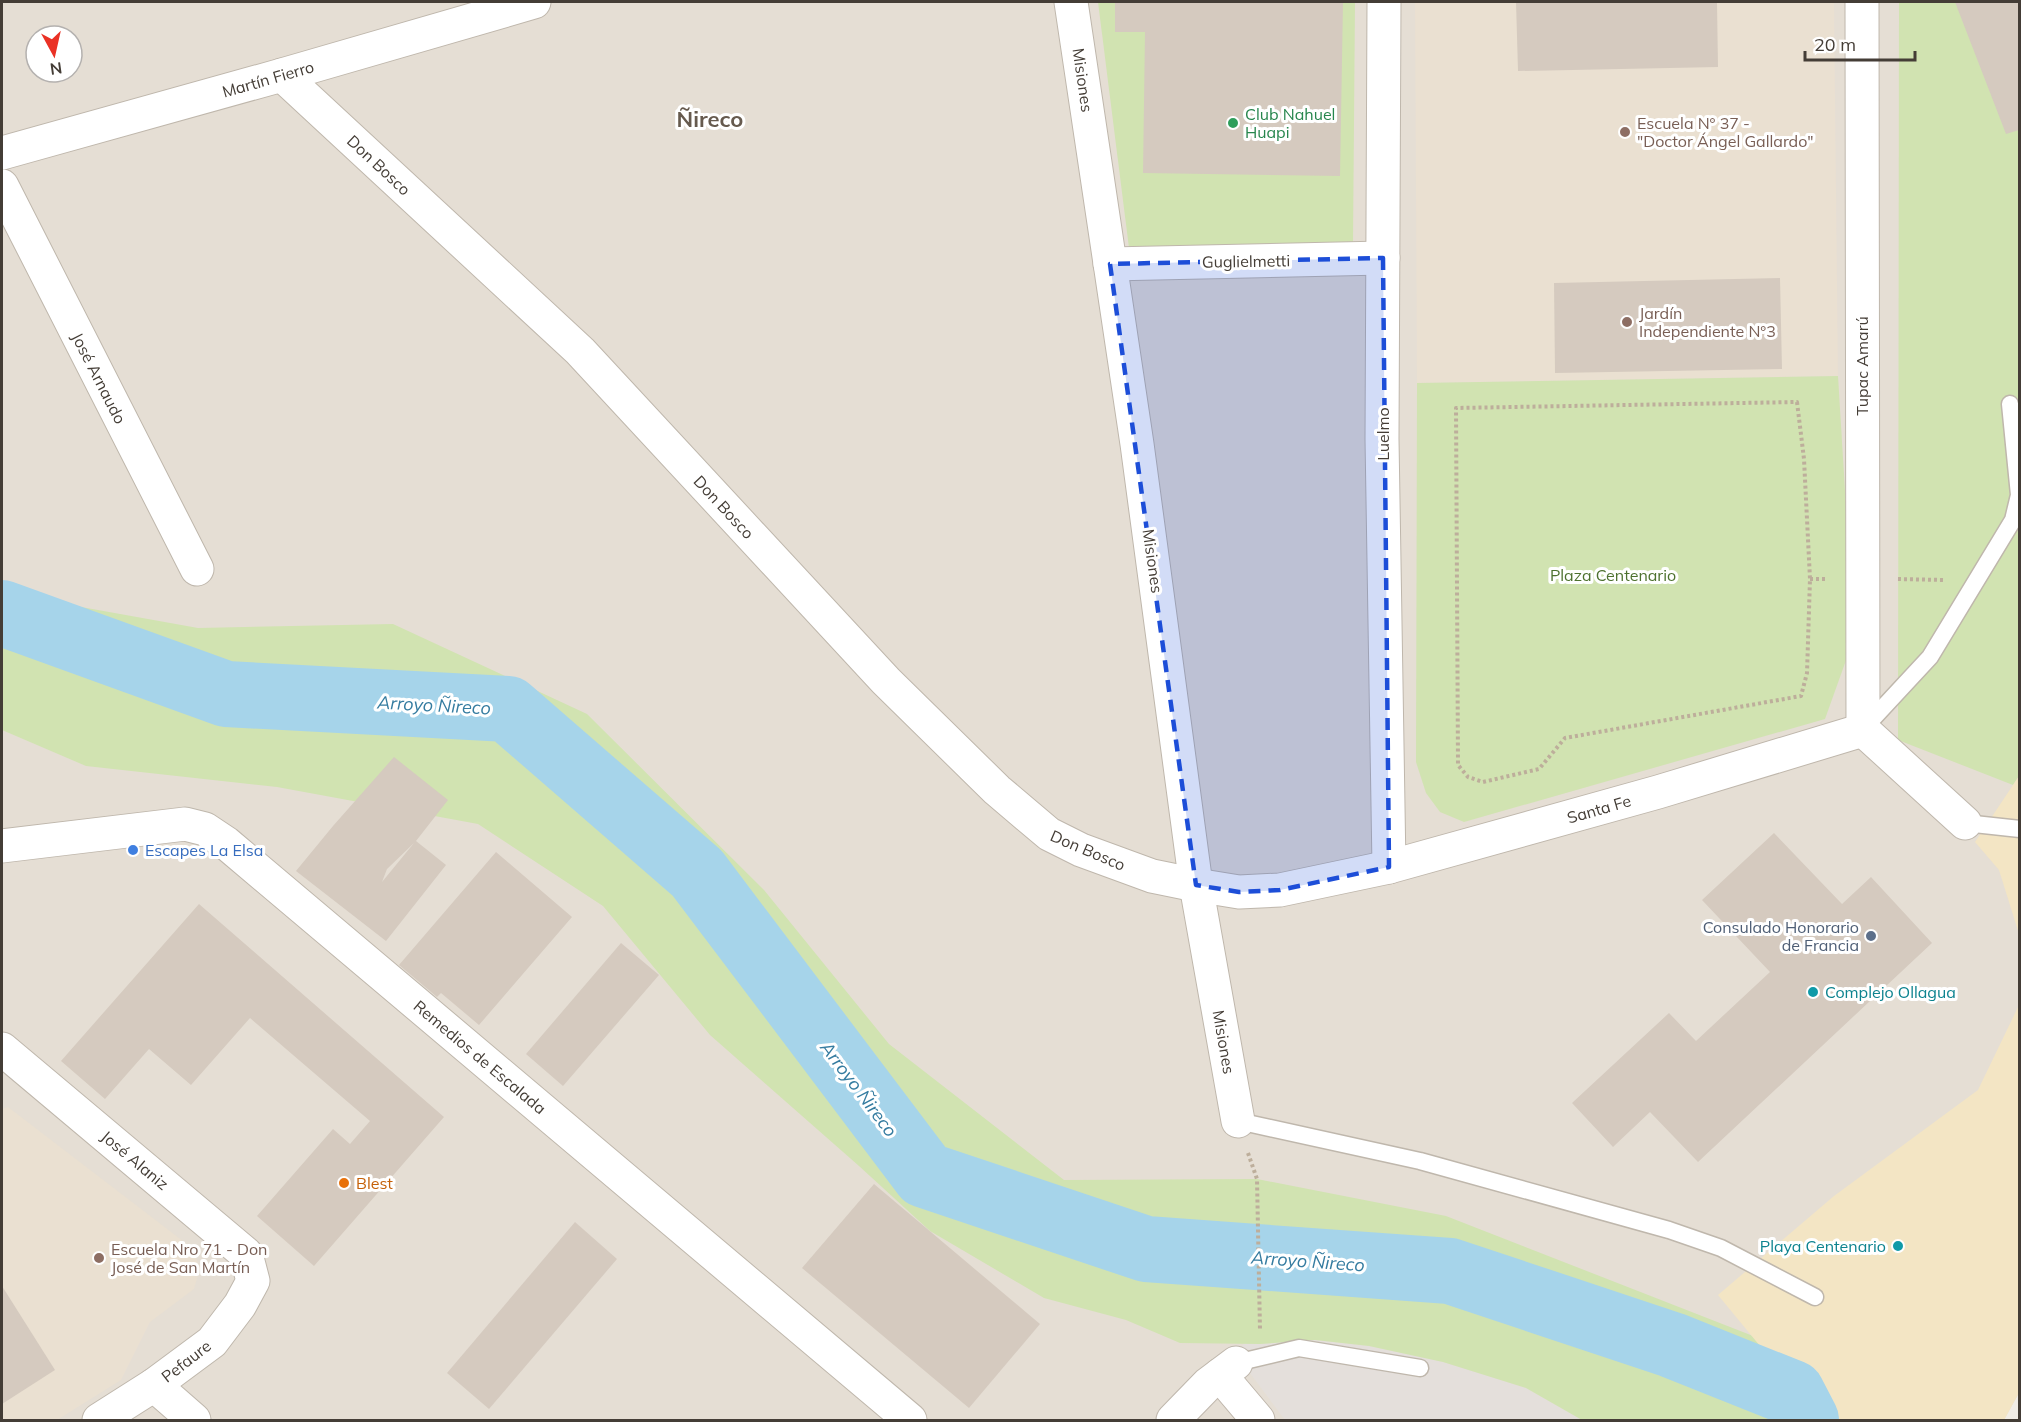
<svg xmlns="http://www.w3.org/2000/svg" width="2021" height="1422" viewBox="0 0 2021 1422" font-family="Mulish,sans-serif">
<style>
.residential{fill:#e5ded4;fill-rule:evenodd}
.industrial{fill:#e4dfdb}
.education{fill:#eae0d1}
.green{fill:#d1e3b1}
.sand{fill:#f3e5c4}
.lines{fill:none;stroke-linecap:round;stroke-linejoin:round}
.river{stroke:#a6d4ea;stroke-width:66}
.building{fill:#d5cabf;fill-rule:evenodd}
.lane-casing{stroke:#bfb7ac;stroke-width:19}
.street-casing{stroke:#bfb7ac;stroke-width:35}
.path{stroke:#bdae9b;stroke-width:4;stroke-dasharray:3 3;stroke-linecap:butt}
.lane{stroke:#fff;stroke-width:16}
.street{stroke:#fff;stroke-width:33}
.marked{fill:#1d4ed8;fill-opacity:0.2;stroke:#1d4ed8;stroke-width:4.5;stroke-dasharray:12 8;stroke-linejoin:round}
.leisure-dot{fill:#2e9e5b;stroke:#fff;stroke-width:2}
.education-dot{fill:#8d6e63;stroke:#fff;stroke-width:2}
.shop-dot{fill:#3f7fe0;stroke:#fff;stroke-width:2}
.service-dot{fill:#5c6f8a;stroke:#fff;stroke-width:2}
.culture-dot{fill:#0f9aa8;stroke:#fff;stroke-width:2}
.food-dot{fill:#e8710a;stroke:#fff;stroke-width:2}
.labels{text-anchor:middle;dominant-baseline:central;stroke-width:6;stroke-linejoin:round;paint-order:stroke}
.street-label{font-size:16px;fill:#443d36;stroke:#fff}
.leisure-label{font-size:16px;fill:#27864d;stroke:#fff;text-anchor:start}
.education-label{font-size:16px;fill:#785e54;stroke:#fff;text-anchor:start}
.park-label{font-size:16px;fill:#4d712e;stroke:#fff}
.shop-label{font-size:16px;fill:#366cbe;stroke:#fff;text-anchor:start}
.service-label{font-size:16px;fill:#4e5e75;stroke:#fff;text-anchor:end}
.culture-label{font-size:16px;fill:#0d838f;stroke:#fff;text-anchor:start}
.food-label{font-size:16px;fill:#c56008;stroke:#fff;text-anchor:start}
.water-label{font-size:18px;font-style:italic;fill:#357ca0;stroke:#fff}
.district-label{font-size:22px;font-weight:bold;fill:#665a4e;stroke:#fff}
</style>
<rect width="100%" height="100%" fill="#f1ede6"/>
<!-- residential -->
<path class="residential" d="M2,2H2019L2020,1391L2004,1420H2ZM36,36H72V72H36Z"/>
<!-- industrial -->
<polygon class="industrial" points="1315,1340 1369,1346 1443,1362 1526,1388 1582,1420 1285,1420 1235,1353 1245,1343"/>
<!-- education -->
<g class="education">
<polygon points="1415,2 1834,2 1838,376 1417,383"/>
<polygon points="8,1107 192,1248 200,1268 194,1289 150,1322 121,1380 57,1420 2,1420 2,1109"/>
</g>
<!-- green -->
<g class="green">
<polygon points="1098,2 1355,2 1353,244 1129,248"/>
<polygon points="1899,2 2019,2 2019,776 2013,785 1898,740"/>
<polygon points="1838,376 1854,638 1825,719 1464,822 1440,812 1426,793 1416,762 1417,383"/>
<polygon points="2,587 9,594 198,628 393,624 587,714 764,890 889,1044 1064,1180 1257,1179 1446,1216 1789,1350 1779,1420 1582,1420 1526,1388 1443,1362 1369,1346 1315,1340 1260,1344 1180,1343 1126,1320 1044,1298 930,1231 859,1166 710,1035 603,906 478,824 277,787 86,766 2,730"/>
</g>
<!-- sand -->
<g class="sand">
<polygon points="2019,776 2019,934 1999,870 1975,842"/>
<polygon points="2019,1005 2020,1391 2004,1420 1821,1420 1718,1295 1834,1196 1978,1090"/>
</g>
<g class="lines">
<!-- river -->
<polyline class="river" points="2,613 226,694 508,709 697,873 925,1175 1146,1249 1450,1271 1672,1345 1792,1393 1806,1420"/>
</g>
<!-- building -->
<g class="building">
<polygon points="1115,2 1343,2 1340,176 1143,173 1145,32 1115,32"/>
<polygon points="1516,2 1717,2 1718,67 1518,71"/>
<polygon points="1955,2 2019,2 2019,130 2006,134"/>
<polygon points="1780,278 1782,369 1555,373 1554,283"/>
<path d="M394,757L448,800L416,841L446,865L386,941L296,871L333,826ZM414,843L382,882L387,869Z"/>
<polygon points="1774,833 1842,904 1871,877 1932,943 1698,1162 1650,1112 1613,1147 1572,1103 1669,1013 1696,1041 1770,972 1702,900"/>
<polygon points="496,852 572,917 479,1025 441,993 437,997 399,965"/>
<polygon points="199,904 444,1117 314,1266 257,1216 333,1129 350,1144 370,1121 250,1018 191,1085 149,1049 105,1099 61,1061"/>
<polygon points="621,943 659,975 563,1086 526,1054"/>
<polygon points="874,1184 1040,1324 969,1408 802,1268"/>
<polygon points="575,1222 617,1259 489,1409 447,1373"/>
<polygon points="2,1286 55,1370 2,1404"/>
</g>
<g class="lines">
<defs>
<g id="lane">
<polyline points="1865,727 1930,657 2013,520 2019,495 2010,404"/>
<polyline points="1965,823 2020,829"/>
<polyline points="1238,1121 1420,1161 1669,1230 1721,1248 1815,1297"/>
<polyline points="1236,1363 1299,1348 1420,1368"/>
</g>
<g id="street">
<polyline points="1071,2 1137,444 1196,885 1238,1121"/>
<polyline points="1384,2 1382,439 1389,867"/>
<polyline points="1862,2 1863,730"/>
<polyline points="282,75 580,351 886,681 997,790 1049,834 1081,850 1152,876 1196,885 1239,892 1280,890 1389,867 1658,792 1863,730"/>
<polyline points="2,153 282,75 534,2"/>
<polyline points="2,186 197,569"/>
<polyline points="1110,264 1383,258"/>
<polyline points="1863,730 1965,823"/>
<polyline points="2,846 185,824 205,829 226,843 910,1420"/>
<polyline points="2,1049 246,1254 253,1281 240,1305 212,1342 154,1385 99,1420"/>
<polyline points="1220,1375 1258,1420"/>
<polyline points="154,1385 194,1420"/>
<polyline points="1173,1420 1208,1384 1236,1363"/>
</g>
</defs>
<!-- lane casing -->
<use href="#lane" class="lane-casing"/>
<!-- street casing -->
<use href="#street" class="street-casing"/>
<!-- path -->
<g class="path">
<polygon points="1797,402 1804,459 1810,579 1807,673 1801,696 1565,738 1539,769 1483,782 1468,777 1458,765 1456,408"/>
<polyline points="1810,579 1827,579"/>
<polyline points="1898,579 1944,580"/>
<polyline points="1248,1153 1257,1179 1260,1330"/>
</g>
<!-- lane -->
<use href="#lane" class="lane"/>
<!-- street -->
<use href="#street" class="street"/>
</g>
<!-- marked area -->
<path class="marked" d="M1383,258L1389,867L1280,890L1239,892L1196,885L1110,264Z"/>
<!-- markers -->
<circle class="leisure-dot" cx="1233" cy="123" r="6"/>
<g class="education-dot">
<circle cx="1625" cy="132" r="6"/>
<circle cx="1627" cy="322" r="6"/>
<circle cx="99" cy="1258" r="6"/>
</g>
<circle class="shop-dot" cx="133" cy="850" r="6"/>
<circle class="service-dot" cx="1871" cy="936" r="6"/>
<g class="culture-dot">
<circle cx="1813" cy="992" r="6"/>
<circle cx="1898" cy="1246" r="6"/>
</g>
<circle class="food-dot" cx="344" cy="1183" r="6"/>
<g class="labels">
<!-- street labels -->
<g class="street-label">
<text transform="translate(268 79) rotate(-16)">Martín Fierro</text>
<text transform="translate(1083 80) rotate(82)">Misiones</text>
<text transform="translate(379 165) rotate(43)">Don Bosco</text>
<text transform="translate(1246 261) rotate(-1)">Guglielmetti</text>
<text transform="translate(1862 366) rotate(-90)">Tupac Amarú</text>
<text transform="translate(99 378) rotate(63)">José Arnaudo</text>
<text transform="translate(1383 434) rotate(-90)">Luelmo</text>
<text transform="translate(724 507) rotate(47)">Don Bosco</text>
<text transform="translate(1153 561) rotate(82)">Misiones</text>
<text transform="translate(1599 809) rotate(-16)">Santa Fe</text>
<text transform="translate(1088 850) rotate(23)">Don Bosco</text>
<text transform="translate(1224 1042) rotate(80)">Misiones</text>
<text transform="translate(480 1057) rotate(40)">Remedios de Escalada</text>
<text transform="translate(135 1160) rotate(40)">José Alaniz</text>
<text transform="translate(186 1361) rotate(-38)">Pefaure</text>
</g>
<!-- leisure labels -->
<g class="leisure-label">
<text x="1245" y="114">Club Nahuel<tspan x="1245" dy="18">Huapi</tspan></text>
</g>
<!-- education labels -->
<g class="education-label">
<text x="1637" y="123">Escuela N° 37 -<tspan x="1637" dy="18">"Doctor Ángel Gallardo"</tspan></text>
<text x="1639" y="313">Jardín<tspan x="1639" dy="18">Independiente N°3</tspan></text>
<text x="111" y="1249">Escuela Nro 71 - Don<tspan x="111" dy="18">José de San Martín</tspan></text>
</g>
<!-- park labels -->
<g class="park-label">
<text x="1613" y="575">Plaza Centenario</text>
</g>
<!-- shop labels -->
<g class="shop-label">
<text x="145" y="850">Escapes La Elsa</text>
</g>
<!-- service labels -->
<g class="service-label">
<text x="1859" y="927">Consulado Honorario<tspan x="1859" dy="18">de Francia</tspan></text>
</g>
<!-- culture labels -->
<g class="culture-label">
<text x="1825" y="992">Complejo Ollagua</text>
<text x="1886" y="1246" text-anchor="end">Playa Centenario</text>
</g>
<!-- food labels -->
<g class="food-label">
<text x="356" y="1183">Blest</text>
</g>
<!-- water labels -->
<g class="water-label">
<text transform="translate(434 705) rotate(3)">Arroyo Ñireco</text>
<text transform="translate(859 1089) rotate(53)">Arroyo Ñireco</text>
<text transform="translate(1308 1261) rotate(4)">Arroyo Ñireco</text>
</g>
<!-- district labels -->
<g class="district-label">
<text x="710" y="119">Ñireco</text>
</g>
</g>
<!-- border -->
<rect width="2021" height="1422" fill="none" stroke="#443d36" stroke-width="6"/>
<!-- north arrow -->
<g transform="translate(54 54) rotate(172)"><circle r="28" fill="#ffffff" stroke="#b4b1af" stroke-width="1.5"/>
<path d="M0-4.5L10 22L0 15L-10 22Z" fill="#ea3125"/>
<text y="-9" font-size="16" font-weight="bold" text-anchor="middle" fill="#443d36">N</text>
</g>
<!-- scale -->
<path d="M1805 51v9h110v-9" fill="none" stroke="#443d36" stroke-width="3"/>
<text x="1814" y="51" font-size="18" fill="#443d36" stroke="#ffffff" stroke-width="4.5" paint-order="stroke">20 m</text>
</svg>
